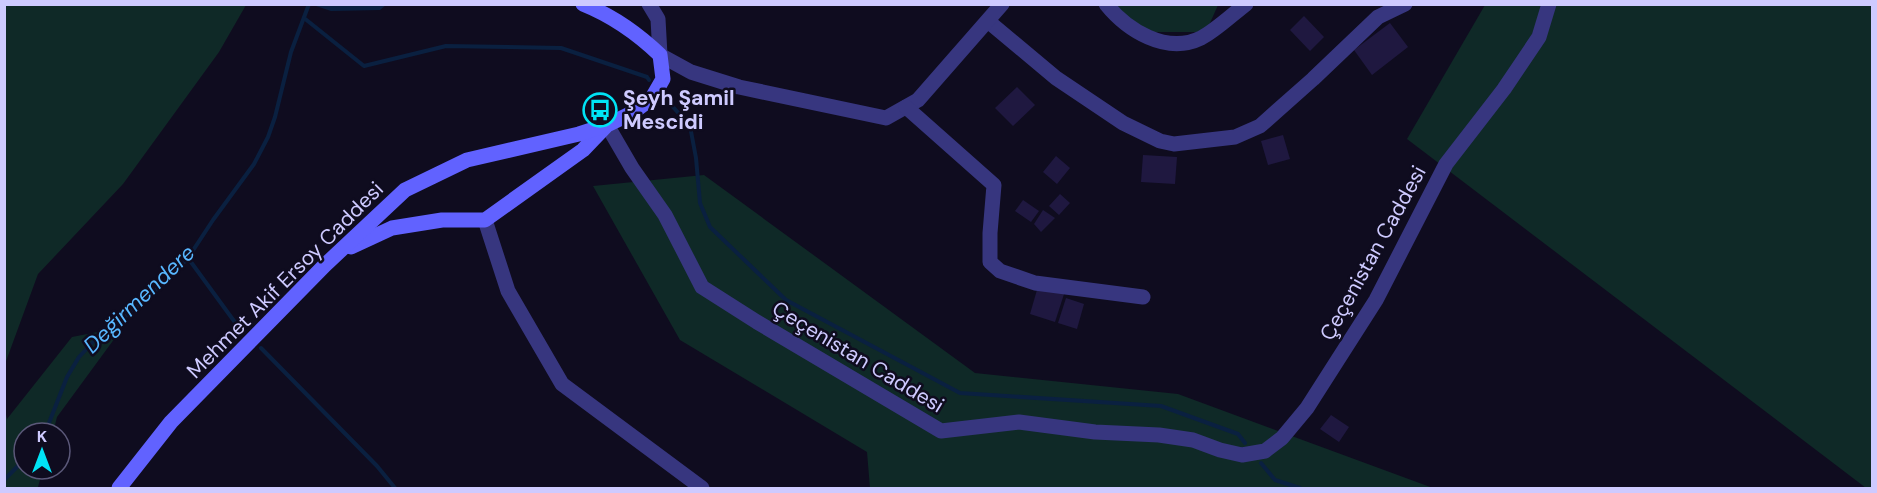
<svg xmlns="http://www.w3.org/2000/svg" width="1877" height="493" viewBox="0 0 1877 493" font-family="'DM Sans',sans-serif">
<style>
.green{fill:#0f2927}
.water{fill:#0a2040}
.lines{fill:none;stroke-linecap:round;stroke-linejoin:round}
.stream{stroke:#0a2040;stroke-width:4}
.building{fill:#1f1840}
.minor{stroke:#37367f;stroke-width:15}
.tertiary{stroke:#37367f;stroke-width:15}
.secondary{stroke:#6162ff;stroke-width:15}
.labels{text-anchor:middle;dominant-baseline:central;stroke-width:5;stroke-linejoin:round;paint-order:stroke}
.poi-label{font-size:21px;font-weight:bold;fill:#cecaff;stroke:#0f0c1f;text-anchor:start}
.street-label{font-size:21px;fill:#cecaff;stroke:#0f0c1f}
.water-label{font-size:22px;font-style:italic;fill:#58b7ff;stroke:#0f0c1f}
</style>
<rect width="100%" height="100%" fill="#0f0c1f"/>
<!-- green -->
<g class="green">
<polygon points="5,4 246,5 219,52 123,184 38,274 5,364"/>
<polygon points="1112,5 1218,5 1206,32 1134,32"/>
<polygon points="1485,5 1872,5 1872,488 1866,488 1407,139"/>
<polygon points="704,175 975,373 1178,394 1433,488 870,488 867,452 680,340 593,186"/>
<polygon points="123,327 57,417 53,433 24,433 24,469 43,469 38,487 5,488 5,410 7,419 72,337"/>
</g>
<!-- water -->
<polygon class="water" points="313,5 386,5 380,10 331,11"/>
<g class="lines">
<!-- stream -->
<g class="stream">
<polyline points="304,18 364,66 446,46 561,48 647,77 649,80"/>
<polyline points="665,98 690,126 696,158 700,203 710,227 786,300 960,393 1161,406 1238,434 1245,443"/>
<polyline points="188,258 234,321 244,331"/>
<polyline points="261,348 377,466 395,488"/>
<polyline points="45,433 67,377 79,357 95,340 118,323 156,290 188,258 213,220 254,164 268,137 275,117 291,52 309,4"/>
<polyline points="1261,463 1275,480 1300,488"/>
<polyline points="4,480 24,460"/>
</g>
</g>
<!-- building -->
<g class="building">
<polygon points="1304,16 1324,37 1310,51 1290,30"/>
<polygon points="1390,23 1408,47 1372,75 1354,50"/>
<polygon points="1017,87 1035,105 1013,126 995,108"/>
<polygon points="1283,135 1290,159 1268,165 1261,141"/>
<polygon points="1143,155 1177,157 1175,184 1141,182"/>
<polygon points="1056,156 1070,168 1057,184 1043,172"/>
<polygon points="1060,194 1070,203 1059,215 1049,206"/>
<polygon points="1023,200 1039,211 1031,222 1015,211"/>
<polygon points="1043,210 1055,218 1041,232 1034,224"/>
<polygon points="1039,283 1065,291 1055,322 1030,314"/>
<polygon points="1066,298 1084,304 1077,329 1058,323"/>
<polygon points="1331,415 1349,427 1339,442 1320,429"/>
</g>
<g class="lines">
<!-- minor -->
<g class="minor">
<path d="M1106,4C1127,30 1166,55 1201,38C1215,31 1233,14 1246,4"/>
<polyline points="989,22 1056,78 1123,123 1160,141 1174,144 1235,137 1260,126 1313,79 1378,17 1405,4"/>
<polyline points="660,55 691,72 739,87 886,118 918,100 1002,4"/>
<polyline points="906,107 994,185 990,233 990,262 1000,271 1035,283 1143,297"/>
<polyline points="485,220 508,291 562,384 702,488"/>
</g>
<!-- tertiary -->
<g class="tertiary">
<polyline points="649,4 658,19 660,55"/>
<polyline points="607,125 632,168 665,215 702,287 757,322 941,431 1019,422 1095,432 1159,435 1193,440 1220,450 1242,455 1265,451 1282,438 1307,408 1376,300 1446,164 1504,89 1539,37 1549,4"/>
</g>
<!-- secondary -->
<g class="secondary">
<polyline points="351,247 392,228 442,220 485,220 583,150 605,127"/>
<path d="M119,488L171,422L325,265L405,190L467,160L579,134L607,125L632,113L652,98L663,79L660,55C637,33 613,16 583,4"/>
</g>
</g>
<!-- icons -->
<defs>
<symbol id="bus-ring" viewBox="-11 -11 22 22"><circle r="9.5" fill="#0f0c1f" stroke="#00e4f5" stroke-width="1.5"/><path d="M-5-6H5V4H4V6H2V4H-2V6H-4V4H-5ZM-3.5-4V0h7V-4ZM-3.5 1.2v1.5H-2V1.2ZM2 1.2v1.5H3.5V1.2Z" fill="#00e4f5"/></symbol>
</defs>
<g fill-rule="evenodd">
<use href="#bus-ring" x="581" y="91" width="38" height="38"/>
</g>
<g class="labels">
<!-- poi labels -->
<g class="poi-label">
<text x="623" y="98">Şeyh Şamil<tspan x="623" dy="24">Mescidi</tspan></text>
</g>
<!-- street labels -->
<g class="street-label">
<text transform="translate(1373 253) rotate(-61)">Çeçenistan Caddesi</text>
<text transform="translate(285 280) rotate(-45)">Mehmet Akif Ersoy Caddesi</text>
<text transform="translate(858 357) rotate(31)">Çeçenistan Caddesi</text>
</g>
<!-- water labels -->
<g class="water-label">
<text transform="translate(139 299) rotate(-44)">Değirmendere</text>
</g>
</g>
<!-- border -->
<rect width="1877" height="493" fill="none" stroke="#cecaff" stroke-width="12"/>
<!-- north arrow -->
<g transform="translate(42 451)"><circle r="28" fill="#0f0c1f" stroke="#5b5879" stroke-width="1.5"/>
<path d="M0-4.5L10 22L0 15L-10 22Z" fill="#00e4f5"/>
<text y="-9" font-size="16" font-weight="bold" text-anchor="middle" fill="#cecaff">K</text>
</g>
</svg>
